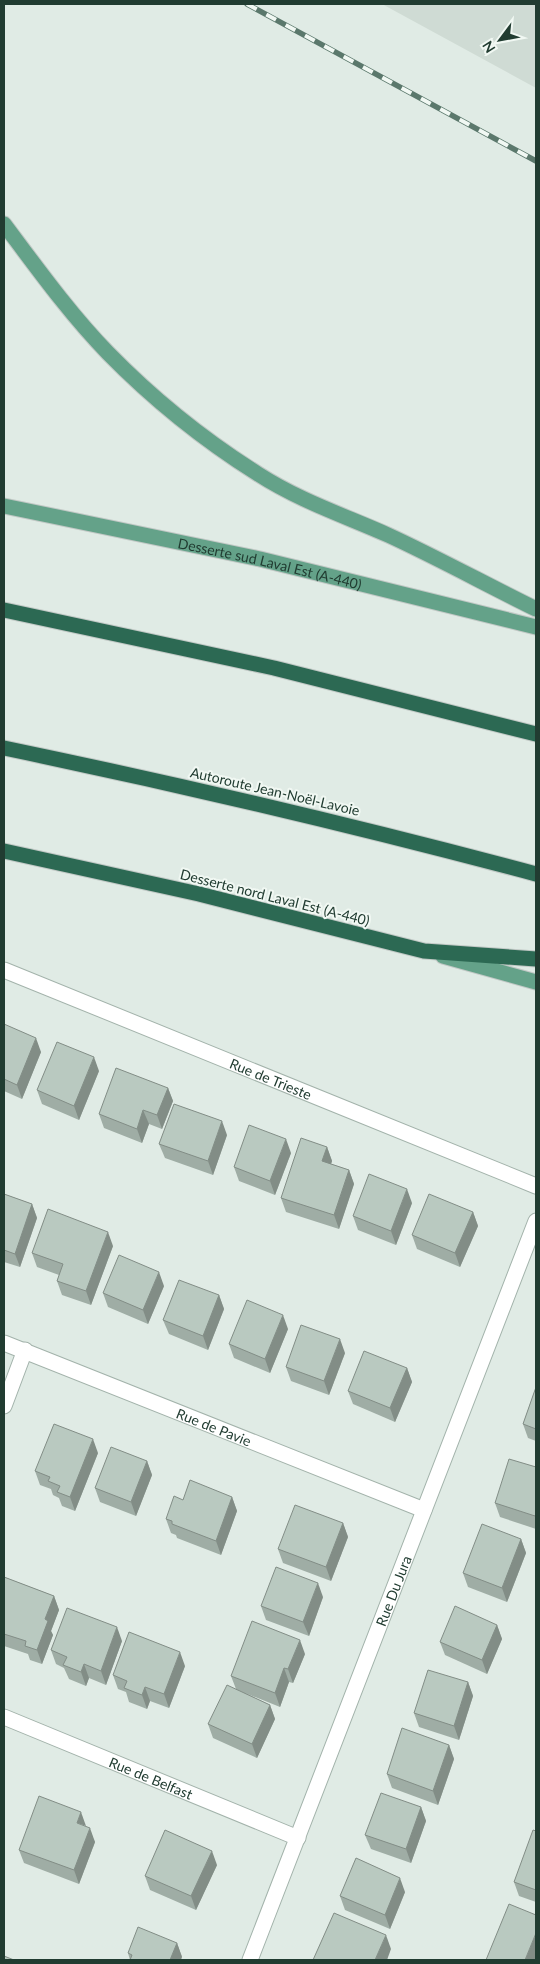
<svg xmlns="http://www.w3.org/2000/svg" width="540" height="1964" viewBox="0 0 540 1964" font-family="Lato,sans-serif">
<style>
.built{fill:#cfdbd4}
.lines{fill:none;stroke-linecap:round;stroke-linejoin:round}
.minor-casing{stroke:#a3b3ab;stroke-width:17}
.major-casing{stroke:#c1c8c5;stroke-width:17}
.highway-casing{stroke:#c1c8c5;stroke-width:17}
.minor{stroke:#fff;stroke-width:15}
.major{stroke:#64a289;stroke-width:15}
.highway{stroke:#2c6953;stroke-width:15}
.rail-casing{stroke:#5b786c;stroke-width:5.5}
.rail{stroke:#f1f8f3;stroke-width:4;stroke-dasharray:11;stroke-linecap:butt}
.wall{fill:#9fada5}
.shaded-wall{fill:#828d86}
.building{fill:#b9c9c0;stroke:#828d86}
.labels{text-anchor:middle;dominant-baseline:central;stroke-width:4;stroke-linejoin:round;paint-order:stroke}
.street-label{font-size:14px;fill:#213c31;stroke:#f1f8f3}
</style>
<rect width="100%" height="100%" fill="#e0ebe5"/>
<!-- built -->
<polygon class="built" points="382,4 536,4 536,88"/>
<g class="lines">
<defs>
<g id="minor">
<path id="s1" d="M4,970L536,1186"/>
<path id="s2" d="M4,1343L424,1510"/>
<polyline points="4,1406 25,1350"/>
<path id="s3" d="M4,1717L298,1838"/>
<path id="s4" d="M250,1960L536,1221"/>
</g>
<g id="major">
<path d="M4,224C37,268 70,314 108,353C153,399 204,440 258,474C300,501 343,515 388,535C438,558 487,585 536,609"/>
<path id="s5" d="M4,506L260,559L536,627"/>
<polyline points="443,956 536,982"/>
</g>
<g id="highway">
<polyline points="4,610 274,668 536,734"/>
<path d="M4,748C182,785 360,827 536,874"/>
<polyline points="4,851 199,894 424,951 536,959"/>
</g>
</defs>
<!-- minor casing -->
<use href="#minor" class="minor-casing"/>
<!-- major casing -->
<use href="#major" class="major-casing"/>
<!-- highway casing -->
<use href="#highway" class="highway-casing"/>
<!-- minor -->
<use href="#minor" class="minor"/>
<!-- major -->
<use href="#major" class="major"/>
<!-- highway -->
<use href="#highway" class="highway"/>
<defs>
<polyline id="rail" points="247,4 536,161"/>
</defs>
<!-- rail casing -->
<use href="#rail" class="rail-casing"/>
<!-- rail -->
<use href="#rail" class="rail"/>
</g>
<!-- wall -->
<g class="wall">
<polygon points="4,1024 41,1052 22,1099 4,1091"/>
<polygon points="99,1071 79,1120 42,1104 37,1090"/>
<polygon points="168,1088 173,1101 162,1129 149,1124 142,1143 104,1128 99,1114"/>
<polygon points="227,1135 213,1175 165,1158 159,1144"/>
<polygon points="327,1147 332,1161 331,1164 349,1170 354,1184 339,1229 286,1212 281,1198"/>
<polygon points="291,1153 275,1195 239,1181 234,1167"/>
<polygon points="4,1194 32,1204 37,1218 20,1267 4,1262"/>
<polygon points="412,1203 396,1245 358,1230 353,1216"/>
<polygon points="473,1212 478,1226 460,1267 417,1249 412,1235"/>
<polygon points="113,1246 91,1305 62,1295 57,1281 59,1275 37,1267 32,1253"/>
<polygon points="164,1286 148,1324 108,1307 103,1293"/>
<polygon points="219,1295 224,1309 208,1350 169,1334 163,1320"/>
<polygon points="288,1329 270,1373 234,1358 229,1344"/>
<polygon points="345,1353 329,1395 291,1381 286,1367"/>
<polygon points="407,1368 412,1382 395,1422 353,1404 348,1391"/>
<polygon points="536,1387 536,1441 528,1438 523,1424"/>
<polygon points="98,1453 75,1511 62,1506 59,1498 53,1495 51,1489 40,1485 35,1471"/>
<polygon points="147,1461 152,1475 136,1516 100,1502 95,1488"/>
<polygon points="536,1467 536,1529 500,1517 495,1503"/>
<polygon points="232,1497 237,1511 221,1555 177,1538 176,1535 171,1533 166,1519 183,1500"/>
<polygon points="343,1523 348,1537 331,1581 283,1563 278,1549"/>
<polygon points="521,1539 526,1553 507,1602 468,1587 463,1573"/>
<polygon points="4,1577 54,1596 59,1610 51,1631 53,1635 42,1664 30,1660 28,1654 4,1646"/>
<polygon points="323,1597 309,1636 266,1620 261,1606"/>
<polygon points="497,1625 502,1639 487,1674 445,1655 440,1642"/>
<polygon points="122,1641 106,1685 89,1678 86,1686 69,1679 64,1668 56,1664 51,1650"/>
<polygon points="305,1654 293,1683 289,1682 280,1707 245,1693 270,1705 275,1719 257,1758 213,1738 208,1724 236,1689 231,1676"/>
<polygon points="185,1666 169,1708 150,1701 147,1709 129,1702 126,1692 118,1689 113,1675"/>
<polygon points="468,1682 473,1696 459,1740 419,1727 414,1713"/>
<polygon points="449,1745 454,1759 438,1805 392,1788 387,1774"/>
<polygon points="421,1807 426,1821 411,1863 371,1849 365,1835"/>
<polygon points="86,1826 95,1842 79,1884 24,1863 19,1850"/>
<polygon points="536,1831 536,1902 519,1896 514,1882"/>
<polygon points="217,1865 196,1910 150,1890 145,1876"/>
<polygon points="405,1892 390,1929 345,1910 340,1896"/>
<polygon points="177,1943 182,1957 130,1960 128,1953"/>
</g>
<!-- shaded-wall -->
<g class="shaded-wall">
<polygon points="36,1038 41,1052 22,1099 17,1085"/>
<polygon points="94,1057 99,1071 79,1120 74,1106"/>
<polygon points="168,1088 173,1101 162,1129 157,1115"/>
<polygon points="143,1110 149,1124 142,1143 137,1129"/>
<polygon points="222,1121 227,1135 213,1175 208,1161"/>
<polygon points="286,1139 291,1153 275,1195 270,1181"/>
<polygon points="327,1147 332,1161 327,1175 322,1161"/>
<polygon points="349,1170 354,1184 339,1229 334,1215"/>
<polygon points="407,1189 412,1203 396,1245 391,1231"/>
<polygon points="32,1204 37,1218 20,1267 15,1254"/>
<polygon points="473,1212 478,1226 460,1267 455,1253"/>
<polygon points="108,1232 113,1246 91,1305 86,1291"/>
<polygon points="159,1272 164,1286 148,1324 143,1310"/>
<polygon points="219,1295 224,1309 208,1350 203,1336"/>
<polygon points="283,1315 288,1329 270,1373 265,1359"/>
<polygon points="340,1339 345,1353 329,1395 324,1381"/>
<polygon points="407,1368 412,1382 395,1422 390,1408"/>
<polygon points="93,1439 98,1453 75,1511 70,1497"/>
<polygon points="147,1461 152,1475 136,1516 131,1502"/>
<polygon points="232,1497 237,1511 221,1555 216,1541"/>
<polygon points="343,1523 348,1537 331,1581 326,1567"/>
<polygon points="521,1539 526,1553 507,1602 502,1588"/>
<polygon points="318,1583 323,1597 309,1636 303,1622"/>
<polygon points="54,1596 59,1610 51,1631 53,1635 42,1664 37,1650 45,1619"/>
<polygon points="497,1625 502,1639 487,1674 482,1660"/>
<polygon points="117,1627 122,1641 106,1685 101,1671"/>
<polygon points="300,1640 305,1654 293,1683 288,1669"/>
<polygon points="180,1652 185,1666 169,1708 164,1694"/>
<polygon points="84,1664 89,1678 86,1686 81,1672"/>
<polygon points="284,1668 289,1682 280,1707 275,1693"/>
<polygon points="468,1682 473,1696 459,1740 454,1726"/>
<polygon points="145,1687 150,1701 147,1709 142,1695"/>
<polygon points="270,1705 275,1719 257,1758 252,1744"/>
<polygon points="449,1745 454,1759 438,1805 433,1791"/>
<polygon points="421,1807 426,1821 411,1863 406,1849"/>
<polygon points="81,1812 86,1826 77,1823"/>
<polygon points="90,1828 95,1842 79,1884 74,1870"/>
<polygon points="212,1851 217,1865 196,1910 191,1896"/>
<polygon points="400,1878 405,1892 390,1929 385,1915"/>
<polygon points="536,1933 536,1960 525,1960"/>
<polygon points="386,1935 391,1949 387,1960 375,1960"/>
<polygon points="177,1943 182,1957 181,1960 170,1960"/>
</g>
<!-- building -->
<g class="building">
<polygon points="4,1024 36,1038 17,1085 4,1079"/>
<polygon points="57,1042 94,1057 74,1106 37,1090"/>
<polygon points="116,1068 168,1088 157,1115 143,1110 137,1129 99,1114"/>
<polygon points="174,1104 222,1121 208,1161 159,1144"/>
<polygon points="249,1125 286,1139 270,1181 234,1167"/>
<polygon points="301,1138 327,1147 322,1161 349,1170 334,1215 281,1198"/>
<polygon points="369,1174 407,1189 391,1231 353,1216"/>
<polygon points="4,1194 32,1204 15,1254 4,1250"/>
<polygon points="429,1194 473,1212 455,1253 412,1235"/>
<polygon points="48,1209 108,1232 86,1291 57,1281 63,1264 32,1253"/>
<polygon points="119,1255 159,1272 143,1310 103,1293"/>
<polygon points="179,1280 219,1295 203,1336 163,1320"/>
<polygon points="247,1300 283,1315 265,1359 229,1344"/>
<polygon points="301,1325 340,1339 324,1381 286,1367"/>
<polygon points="364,1351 407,1368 390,1408 348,1391"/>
<polygon points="536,1387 536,1429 523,1424"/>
<polygon points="54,1424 93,1439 70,1497 57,1492 60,1486 48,1481 50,1477 35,1471"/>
<polygon points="111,1447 147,1461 131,1502 95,1488"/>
<polygon points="509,1459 536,1467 536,1513 535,1516 495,1503"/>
<polygon points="190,1480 232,1497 216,1541 172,1524 172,1521 166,1519 174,1496 183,1500"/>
<polygon points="295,1505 343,1523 326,1567 278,1549"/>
<polygon points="482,1524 521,1539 502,1588 463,1573"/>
<polygon points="276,1567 318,1583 303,1622 261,1606"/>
<polygon points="4,1577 54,1596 45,1619 48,1621 37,1650 25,1646 26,1641 4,1634"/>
<polygon points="455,1606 497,1625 482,1660 440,1642"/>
<polygon points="67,1608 117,1627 101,1671 84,1664 81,1672 63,1665 67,1657 51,1650"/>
<polygon points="252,1621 300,1640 288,1669 284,1668 275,1693 231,1676"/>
<polygon points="129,1632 180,1652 164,1694 145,1687 142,1695 124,1688 127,1681 113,1675"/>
<polygon points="428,1670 468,1682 454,1726 414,1713"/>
<polygon points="227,1685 270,1705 252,1744 208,1724"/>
<polygon points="402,1728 449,1745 433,1791 387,1774"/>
<polygon points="381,1793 421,1807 406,1849 365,1835"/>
<polygon points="39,1796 81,1812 77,1823 90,1828 74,1870 19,1850"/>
<polygon points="165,1830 212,1851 191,1896 145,1876"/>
<polygon points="533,1830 536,1831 536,1890 514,1882"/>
<polygon points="356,1858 400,1878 385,1915 340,1896"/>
<polygon points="509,1904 536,1915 536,1933 525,1960 486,1960"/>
<polygon points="334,1913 386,1935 375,1960 313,1960"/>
<polygon points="138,1927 177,1943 170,1960 130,1960 132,1955 128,1953"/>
<polygon points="4,1956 14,1960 4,1960"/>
</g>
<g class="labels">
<!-- street labels -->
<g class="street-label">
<text stroke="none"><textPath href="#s5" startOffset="272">Desserte sud Laval Est (A-440)</textPath></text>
<text transform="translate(275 791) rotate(13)">Autoroute Jean-Noël-Lavoie</text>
<text transform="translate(275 897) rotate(14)">Desserte nord Laval Est (A-440)</text>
<text stroke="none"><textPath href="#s1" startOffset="288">Rue de Trieste</textPath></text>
<text stroke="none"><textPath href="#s2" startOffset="226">Rue de Pavie</textPath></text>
<text stroke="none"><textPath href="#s4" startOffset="396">Rue Du Jura</textPath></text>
<text stroke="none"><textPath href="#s3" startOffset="159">Rue de Belfast</textPath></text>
</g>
</g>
<!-- border -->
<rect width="540" height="1964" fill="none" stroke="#213c31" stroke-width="10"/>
<!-- north arrow -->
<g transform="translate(500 40) rotate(238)" stroke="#f1f8f3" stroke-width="4" paint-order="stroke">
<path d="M0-4L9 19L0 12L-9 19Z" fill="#213c31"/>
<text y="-8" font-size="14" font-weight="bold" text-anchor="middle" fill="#213c31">N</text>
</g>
</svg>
